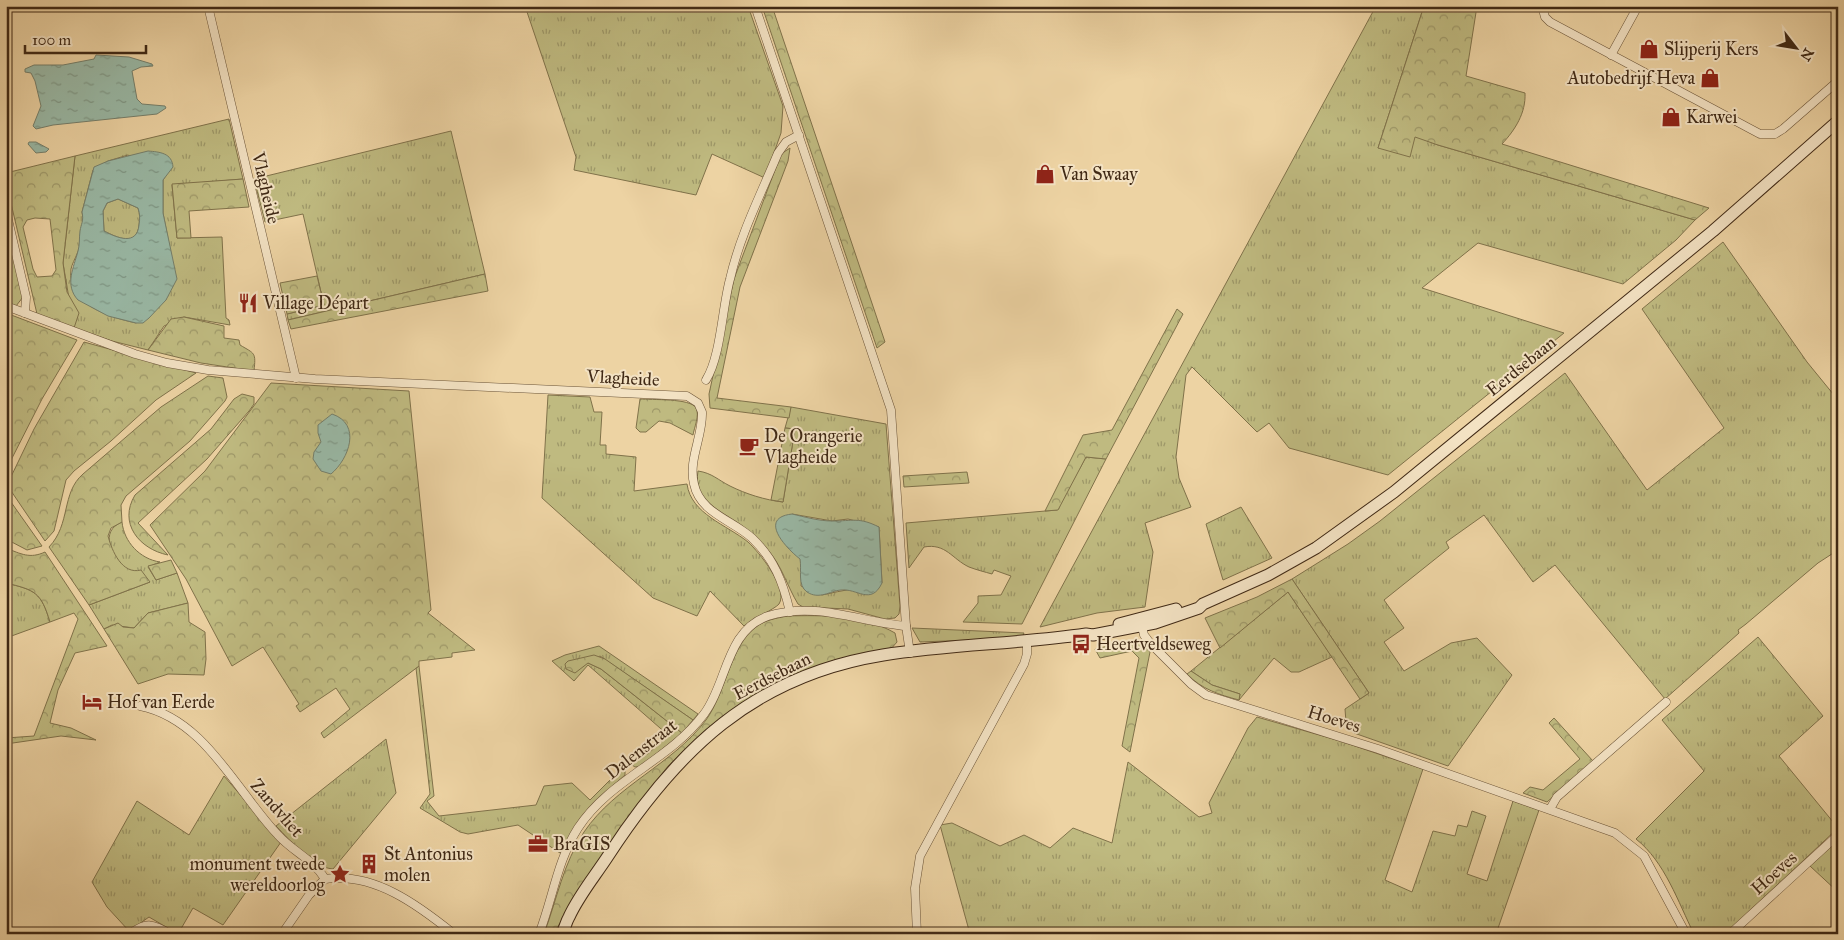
<svg xmlns="http://www.w3.org/2000/svg" width="1844" height="940" viewBox="0 0 1844 940" font-family="'IM FELL Great Primer',serif">
<style>
.grass{fill:url(#grass-tufts);stroke:#80724a;fill-rule:evenodd}
.forest{fill:url(#forest-crowns);stroke:#80724a;fill-rule:evenodd}
.water{fill:url(#water-ripples);stroke:#757f6b;fill-rule:evenodd}
.lines{fill:none;stroke-linecap:round;stroke-linejoin:round}
.street-casing{stroke:#6b5438;stroke-width:9}
.secondary-casing{stroke:#402915;stroke-width:13}
.street{stroke:#f3e2c3;stroke-width:8}
.secondary{stroke:#f3e2c3;stroke-width:11}
.labels{text-anchor:middle;dominant-baseline:central;stroke-width:4;stroke-linejoin:round;paint-order:stroke}
.poi-label{font-size:18px;fill:#402915;stroke:#f3e2c3;text-anchor:start}
.street-label{font-size:18px;fill:#402915;stroke:#f3e2c3}
</style>
<defs>
<pattern id="grass-tufts" width="24" height="20" patternUnits="userSpaceOnUse" patternTransform="scale(1.25)"><rect width="24" height="20" fill="#bfba80"/><path d="M3 7l-1-3M5 7V3M7 7l1-3M15 17l-1-3M17 17v-4M19 17l1-3" fill="none" stroke="#9d9768"/></pattern>
<pattern id="forest-crowns" width="20" height="18" patternUnits="userSpaceOnUse" patternTransform="scale(1.25)"><rect width="20" height="18" fill="#bfba80"/><path d="M2 6a3 3 0 1 1 6 0M12 15a3 3 0 1 1 6 0" fill="none" stroke="#9d9768"/></pattern>
<pattern id="water-ripples" width="26" height="14" patternUnits="userSpaceOnUse" patternTransform="scale(1.25)"><rect width="26" height="14" fill="#99b8a5"/><path d="M2 4q2-2 4 0t4 0M15 11q2-2 4 0t4 0" fill="none" stroke="#7e9685"/></pattern>
</defs>
<rect width="100%" height="100%" fill="#edd3a3"/>
<filter id="stains"><feTurbulence type="fractalNoise" baseFrequency=".004" numOctaves="4"/><feColorMatrix values="0 0 0 0 .2 0 0 0 0 .09 0 0 0 0 .02 0 0 0 .5 -.17"/></filter>
<radialGradient id="worn" r=".72"><stop offset=".6" stop-color="#630" stop-opacity="0"/><stop offset="1" stop-color="#630" stop-opacity=".3"/></radialGradient>
<!-- grass -->
<g class="grass">
<polygon points="525,6 748,6 783,106 781,133 765,178 712,154 696,195 574,170 576,157"/>
<polygon points="1376,6 1424,6 1378,148 1415,136 1438,145 1695,220 1676,240 1623,284 1478,243 1422,288 1564,333 1388,475 1289,448 1269,423 1257,432 1192,367 1186,375 1176,457 1179,478 1191,507 1145,523 1153,552 1145,607 1097,613 1040,627"/>
<path d="M229,119L243,179L172,185L177,238L222,237L226,318L229,320L230,325L184,317L164,326L148,350L112,341L74,328L63,263L75,156ZM128,155L165,177L163,180V213L171,254L166,300L136,323C109,317 66,304 71,269C72,264 75,259 77,254C82,243 85,224 82,212L93,170L108,161Z"/>
<polygon points="451,131 485,274 288,320 287,314 324,305 303,214 265,222 254,179"/>
<path d="M118,199L138,208C140,214 140,219 139,225C137,247 118,238 104,231L103,211L107,203Z"/>
<polygon points="1723,242 1807,362 1838,400 1838,550 1818,563 1746,624 1738,630 1739,633 1665,699 1555,565 1533,582 1484,515 1446,542 1449,548 1384,600 1404,628 1384,642 1404,671 1451,643 1477,638 1512,675 1448,766 1354,733 1346,722 1345,709 1369,693 1292,579 1348,544 1380,521 1565,373 1647,490 1724,428 1642,309"/>
<path d="M548,395L590,397L594,412H602L600,445H606V454L636,457L634,491L687,484C691,514 727,525 748,542C759,552 789,589 779,604C775,609 752,619 744,626L710,591L697,616L653,598L542,498Z"/>
<path d="M791,407L886,424L900,606L899,614L895,618L885,619L848,609L803,607L798,604C787,586 782,566 768,550C760,540 750,532 740,524C719,510 693,500 698,471C712,473 718,480 730,486C746,494 765,500 783,502L795,429L785,428ZM792,514L832,521L848,519L879,527L882,583C861,588 843,590 822,595L801,586L802,567Z"/>
<path d="M1086,457L1106,459L1022,624L963,622L978,603V596L1001,595L1011,576L994,570L992,574C985,572 977,570 969,567C952,559 946,543 924,547L909,568L906,523L1057,510Z"/>
<polygon points="1241,507 1272,558 1223,580 1206,524"/>
<path d="M122,522C124,542 140,559 160,562L148,567L156,580L177,573L188,603L148,613L134,628L112,625L104,629L89,605L150,582C143,578 132,573 126,569C111,557 99,531 122,522Z"/>
<path d="M6,583C35,590 41,592 50,622L6,638Z"/>
<polygon points="1288,592 1332,657 1299,672 1291,672 1274,658 1239,700 1240,694 1212,685 1191,671"/>
<polygon points="912,628 1024,633 1022,638 920,642"/>
<path d="M1758,637L1823,716L1779,756L1838,828L1725,934H1694C1678,902 1665,862 1636,839L1704,771L1662,720Z"/>
<polygon points="599,646 698,714 693,720 600,656 588,663 601,669 682,733 641,766 635,767 629,763 649,753 668,735 588,665 574,681 552,661 565,655"/>
<path d="M419,666L434,796L427,801L439,816L536,805L544,786L572,783L590,800L622,768L625,771V775C598,798 576,821 560,853L518,825L468,834L460,832L420,808L430,794L416,668Z"/>
<polygon points="1257,717 1340,741 1423,769 1385,880 1412,892 1433,831 1455,836 1458,825 1467,827 1472,811 1486,816 1467,874 1487,881 1513,801 1539,810 1496,934 970,934 940,825 952,823 1000,846 1024,835 1050,848 1073,828 1112,843 1128,762 1199,817 1212,813 1209,803 1248,728"/>
<path d="M386,739L396,793L333,869C311,867 292,842 276,826Z"/>
<polygon points="224,776 281,842 223,925 193,908 178,934 149,917 129,931 107,907 92,882 137,801 189,835"/>
<polygon points="1838,840 1838,892 1810,866"/>
</g>
<!-- forest -->
<g class="forest">
<polygon points="762,6 772,6 885,342 877,348"/>
<path d="M1424,6H1477L1466,76L1525,93C1526,113 1515,130 1502,144L1709,208L1695,220L1438,145L1415,137L1410,157L1378,148Z"/>
<polygon points="790,148 788,161 740,287 717,398 791,407 789,418 710,408 709,394 734,279 781,154"/>
<path d="M75,156L63,263L67,292L79,313L74,328L37,314L6,182V173ZM35,218L50,219L56,270L52,276L37,277L33,269L23,227L27,220Z"/>
<polygon points="243,179 249,207 189,211 191,238 177,238 172,184"/>
<polygon points="6,215 23,297 16,306 6,302"/>
<polygon points="485,274 488,291 291,329 288,320"/>
<polygon points="317,276 324,305 287,314 280,283"/>
<polygon points="1177,309 1183,314 1106,459 1086,457 1058,510 1045,511 1083,435 1112,430"/>
<polygon points="6,313 77,340 42,399 6,470"/>
<path d="M184,317L224,326V338L239,340L240,345C255,354 256,352 254,371L201,363L148,350L171,319Z"/>
<polygon points="84,342 196,373 156,400 111,441 74,471 66,480 54,531 45,541 7,485 34,429"/>
<path d="M208,376L223,378L227,397L225,401L190,441L126,496L121,505L122,522L111,528L108,536C112,551 122,575 141,570L150,582L89,605L49,547C71,524 61,493 83,474L161,407Z"/>
<polygon points="271,383 409,391 431,610 428,613 475,650 452,653 452,657 419,661 419,666 324,738 321,733 350,709 336,688 300,712 296,706 299,704 263,647 232,666 186,579 150,525 205,471"/>
<path d="M242,394L254,397V404L249,411L207,459L138,523L168,555C139,549 118,523 135,495L211,429L234,399Z"/>
<path d="M640,399C651,400 691,398 696,408C700,415 694,428 693,435L670,423L659,421L646,432H640L636,428Z"/>
<polygon points="785,428 795,429 783,502 771,500"/>
<polygon points="967,472 969,483 904,487 903,476"/>
<polygon points="6,498 11,502 42,546 27,550 6,539"/>
<path d="M6,548C21,554 30,559 45,552L107,646L75,653L58,690L50,723L71,728L96,740L61,736L6,744V738L34,736L78,619L74,613L50,622C41,592 35,590 6,583Z"/>
<polygon points="171,560 177,573 156,580 148,566"/>
<polygon points="1292,579 1369,693 1360,699 1288,592 1220,648 1205,618 1257,597"/>
<polygon points="188,603 189,622 205,632 206,659 204,675 168,674 138,684 104,629 118,623 123,627 134,628 148,613"/>
<path d="M788,616C822,615 864,615 895,633L897,642L890,650L862,655L730,712L698,737L668,766L632,812L553,934H544C557,899 563,864 584,832C616,785 672,765 706,720C725,694 731,645 756,627C765,620 777,618 788,616Z"/>
<polygon points="1137,640 1150,652 1130,752 1122,746 1139,658 1132,651 1100,658 1095,649"/>
<polygon points="594,655 605,659 693,720 682,733 601,669 588,663 575,673 566,669 565,664 568,661"/>
<path d="M1191,671L1212,685L1240,694L1239,700C1220,695 1201,689 1187,674Z"/>
<polygon points="1554,718 1593,761 1547,802 1523,793 1530,787 1543,790 1580,759 1549,723"/>
</g>
<!-- water -->
<g class="water">
<polygon points="96,55 129,57 152,64 153,66 141,67 132,71 137,99 142,104 165,106 166,108 157,114 53,125 36,129 33,126 41,106 35,81 31,73 25,72 25,69 34,65 63,65 94,59"/>
<polygon points="29,142 36,142 49,149 46,152 36,153 28,144"/>
<path d="M148,151C160,152 172,153 173,167L163,180V213L177,279L166,300L149,318L143,323H136L108,316L78,300C64,285 74,267 78,251C80,244 79,238 80,231C81,224 84,221 82,212L94,167L108,161ZM118,199L138,208C140,214 140,218 139,225C137,246 117,238 104,231L103,211L107,203Z"/>
<path d="M332,414C362,424 349,459 331,474L321,471L313,459L314,452L321,442L318,433V425Z"/>
<path d="M792,514C805,517 819,521 832,521C853,521 859,517 879,527L882,583C871,606 857,588 841,590C830,591 819,600 807,592C797,585 802,570 800,559C787,549 757,518 792,514Z"/>
</g>
<g class="lines">
<defs>
<g id="street">
<polyline points="208,6 296,378"/>
<polyline points="755,6 891,410 906,626 910,653"/>
<polyline points="1542,6 1545,17 1550,22 1760,134 1775,134 1783,129 1838,81"/>
<polyline points="1611,55 1638,6"/>
<polyline points="6,211 26,297 25,313"/>
<path d="M6,306L135,354L167,363L208,370L315,379L687,396L698,403L702,412C703,436 688,460 694,484C700,513 732,520 752,538C774,559 783,582 790,612"/>
<path d="M706,380C721,356 722,308 730,279C740,235 761,194 778,153L786,142L799,135"/>
<polyline points="1141,622 1144,635 1150,643 1191,684 1206,695 1378,749 1615,833 1644,856 1686,934"/>
<path d="M140,706C205,719 236,791 278,835C292,851 314,860 325,879"/>
<polyline points="1550,809 1557,797 1666,702"/>
<path d="M325,879C374,872 418,905 454,934"/>
<path d="M130,934C146,922 153,923 170,934"/>
<polyline points="282,934 309,895 325,879"/>
<path d="M539,934C553,898 557,861 578,828C610,779 669,761 704,714C727,684 726,630 768,616C816,601 859,622 906,626"/>
<polyline points="917,934 915,888 920,856 1024,664 1027,654 1027,642"/>
<polyline points="1730,934 1838,835"/>
</g>
<g id="secondary">
<polyline points="1119,624 1176,609"/>
<path d="M562,934C565,928 566,922 569,917C579,895 595,876 608,856C677,750 753,676 883,655C950,644 1019,644 1086,634L1093,635L1155,623L1199,608L1203,604L1268,575L1316,548L1394,492L1713,231L1838,121"/>
</g>
</defs>
<!-- street casing -->
<use href="#street" class="street-casing"/>
<!-- secondary casing -->
<use href="#secondary" class="secondary-casing"/>
<!-- street -->
<use href="#street" class="street"/>
<!-- secondary -->
<use href="#secondary" class="secondary"/>
</g>
<!-- icons -->
<defs>
<symbol id="shop-bare" viewBox="-9 -9 18 18"><path d="M-5-2.5h2.3a2.7 3.5 0 0 1 5.4 0H5L5.5 6h-11ZM-1.5-2.5h3a1.5 2.3 0 0 0-3 0Z" fill="#8f2418" stroke="#f3e2c3" stroke-width="2.5" paint-order="stroke"/></symbol>
<symbol id="restaurant-bare" viewBox="-9 -9 18 18"><path d="M-5-6h1v4h1v-4h1v4h1v-4h1v5L-1.5 .5V6h-2V.5L-5-1ZM5-6V6H3V1.5H1.5Q1.5-4 5-6Z" fill="#8f2418" stroke="#f3e2c3" stroke-width="2.5" paint-order="stroke"/></symbol>
<symbol id="cafe-bare" viewBox="-9 -9 18 18"><path d="M-5.5-4.5H6V0H3Q3 3.5 0 3.5H-2.5Q-5.5 3.5-5.5 0ZM3-3.2v2h1.7v-2ZM-6 4.5H4V6H-6Z" fill="#8f2418" stroke="#f3e2c3" stroke-width="2.5" paint-order="stroke"/></symbol>
<symbol id="bus-bare" viewBox="-9 -9 18 18"><path d="M-5-6H5V4H4V6H2V4H-2V6H-4V4H-5ZM-3.5-4V0h7V-4ZM-3.5 1.2v1.5H-2V1.2ZM2 1.2v1.5H3.5V1.2Z" fill="#8f2418" stroke="#f3e2c3" stroke-width="2.5" paint-order="stroke"/></symbol>
<symbol id="hotel-bare" viewBox="-9 -9 18 18"><path d="M-6-4.5h1.5V1H6V5H4.5V3h-9V5H-6ZM-4 0a1.8 1.8 0 1 1 3.6 0ZM.5 0V-2.5h3Q6-2.5 6 0Z" fill="#8f2418" stroke="#f3e2c3" stroke-width="2.5" paint-order="stroke"/></symbol>
<symbol id="office-bare" viewBox="-9 -9 18 18"><path d="M-6-3h4V-5.5h4V-3h4V5H-6ZM-1-4.5V-3h2v-1.5ZM-6 0V1H6V0Z" fill="#8f2418" stroke="#f3e2c3" stroke-width="2.5" paint-order="stroke"/></symbol>
<symbol id="building-bare" viewBox="-9 -9 18 18"><path d="M-4-6H4V6H1V3H-1V6H-4ZM-2.5-4.3h1.7v1.8h-1.7ZM.8-4.3h1.7v1.8H.8ZM-2.5-1h1.7V.8h-1.7ZM.8-1h1.7V.8H.8Z" fill="#8f2418" stroke="#f3e2c3" stroke-width="2.5" paint-order="stroke"/></symbol>
<symbol id="sight-bare" viewBox="-9 -9 18 18"><path d="M0-6L1.8-2.2L6-1.7L2.9 1.2L3.7 5.4L0 3.3L-3.7 5.4L-2.9 1.2L-6-1.7L-1.8-2.2Z" fill="#8f2418" stroke="#f3e2c3" stroke-width="2.5" paint-order="stroke"/></symbol>
</defs>
<g fill-rule="evenodd">
<use href="#shop-bare" x="1635" y="35" width="28" height="28"/>
<use href="#shop-bare" x="1696" y="64" width="28" height="28"/>
<use href="#shop-bare" x="1657" y="103" width="28" height="28"/>
<use href="#shop-bare" x="1031" y="160" width="28" height="28"/>
<use href="#restaurant-bare" x="234" y="289" width="28" height="28"/>
<use href="#cafe-bare" x="735" y="432" width="28" height="28"/>
<use href="#bus-bare" x="1067" y="630" width="28" height="28"/>
<use href="#hotel-bare" x="78" y="688" width="28" height="28"/>
<use href="#office-bare" x="524" y="830" width="28" height="28"/>
<use href="#building-bare" x="355" y="850" width="28" height="28"/>
<use href="#sight-bare" x="326" y="860" width="28" height="28"/>
</g>
<g class="labels">
<!-- poi labels -->
<g class="poi-label">
<text x="1664" y="49">Slijperij Kers</text>
<text x="1695" y="78" text-anchor="end">Autobedrijf Heva</text>
<text x="1686" y="117">Karwei</text>
<text x="1060" y="174">Van Swaay</text>
<text x="263" y="303">Village Départ</text>
<text x="764" y="436">De Orangerie<tspan x="764" dy="21">Vlagheide</tspan></text>
<text x="1096" y="644">Heertveldseweg</text>
<text x="107" y="702">Hof van Eerde</text>
<text x="553" y="844">BraGIS</text>
<text x="384" y="854">St Antonius<tspan x="384" dy="21">molen</tspan></text>
<text x="325" y="864" text-anchor="end">monument tweede<tspan x="325" dy="21">wereldoorlog</tspan></text>
</g>
<!-- street labels -->
<g class="street-label">
<text transform="translate(266 188) rotate(77)">Vlagheide</text>
<text transform="translate(1521 366) rotate(-39)">Eerdsebaan</text>
<text transform="translate(623 378) rotate(3)">Vlagheide</text>
<text transform="translate(772 676) rotate(-27)">Eerdsebaan</text>
<text transform="translate(1334 719) rotate(17)">Hoeves</text>
<text transform="translate(641 749) rotate(-38)">Dalenstraat</text>
<text transform="translate(277 808) rotate(49)">Zandvliet</text>
<text transform="translate(1774 873) rotate(-42)">Hoeves</text>
</g>
</g>
<!-- margin -->
<rect width="1844" height="940" fill="none" stroke="#edd3a3" stroke-width="25"/>
<rect x="8" y="8" width="1829" height="925" fill="none" stroke="#402915" stroke-width="2.5"/>
<rect x="12" y="12" width="1819" height="915" fill="none" stroke="#402915"/>
<!-- north arrow -->
<g transform="translate(1796 48) rotate(121)" stroke="#f3e2c3" stroke-width="4" paint-order="stroke">
<path d="M0-4L9 19L0 12L-9 19Z" fill="#402915"/>
<text y="-8" font-size="14" font-weight="bold" text-anchor="middle" fill="#402915">N</text>
</g>
<!-- scale -->
<path d="M25 45v8h121v-8" fill="none" stroke="#402915" stroke-width="2.5"/>
<text x="32" y="45" font-size="15" fill="#402915" stroke="#f3e2c3" stroke-width="4" paint-order="stroke">100 m</text>
<rect width="100%" height="100%" filter="url(#stains)"/>
<rect width="100%" height="100%" fill="url(#worn)"/>
</svg>
